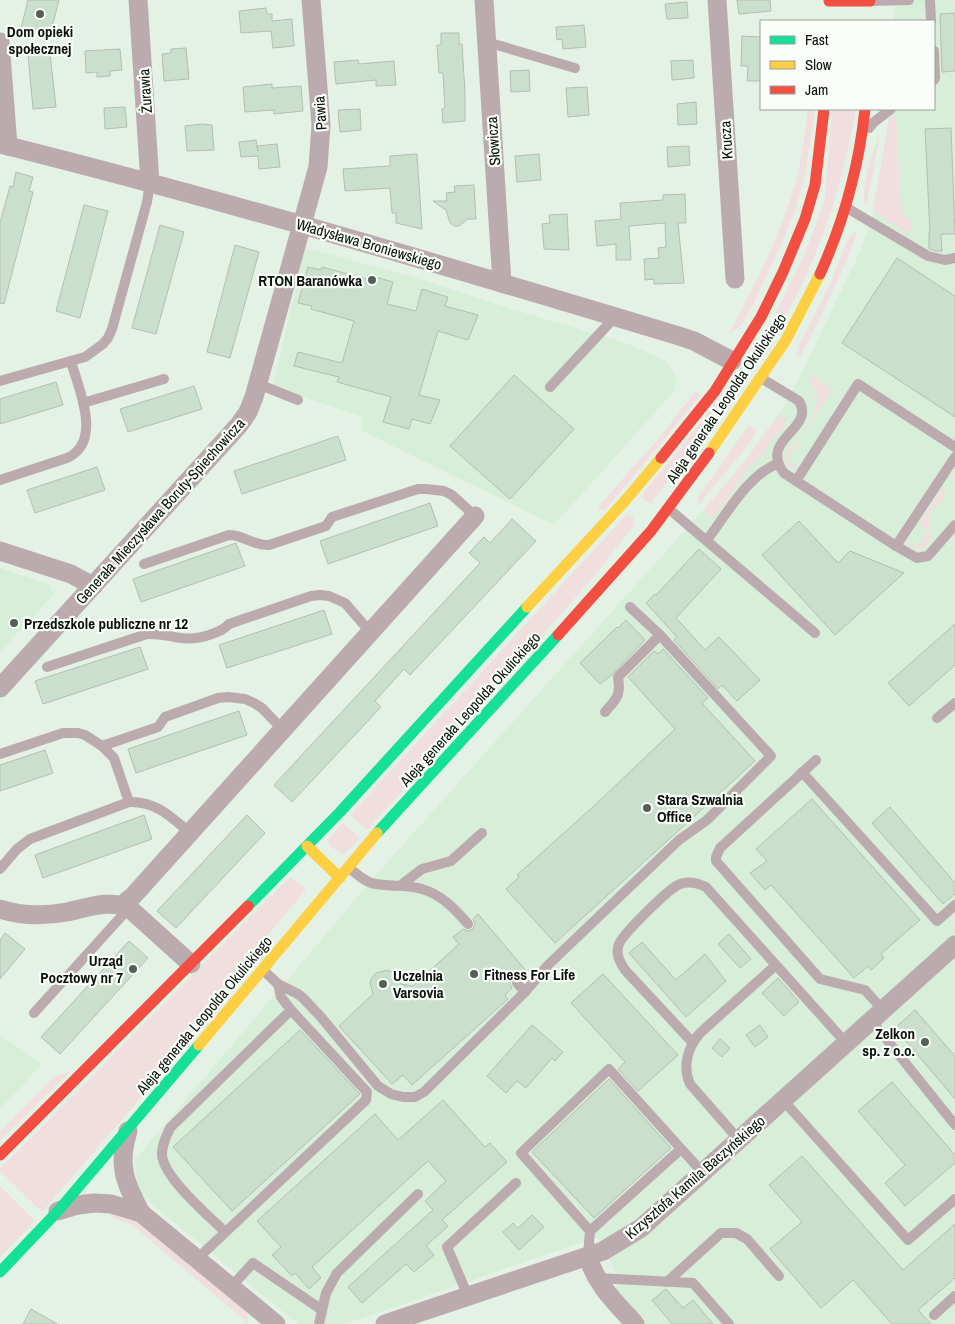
<svg xmlns="http://www.w3.org/2000/svg" width="955" height="1324" viewBox="0 0 955 1324" font-family="'Archivo Narrow',sans-serif">
<style>
.built{fill:#d7eed9}
.green{fill:#f1dede}
.building{fill:#cbdfcd;stroke:#b4beb5}
.lines{fill:none;stroke-linecap:round;stroke-linejoin:round}
.lane{stroke:#bcabae;stroke-width:10}
.street{stroke:#bcabae;stroke-width:19}
.fast{stroke:#16e098;stroke-width:11}
.slow{stroke:#ffcf43;stroke-width:11}
.jam{stroke:#f24e42;stroke-width:11}
.poi-dot{fill:#555f56;stroke:#f9fef9;stroke-width:2}
.labels{text-anchor:middle;dominant-baseline:central;stroke-width:4.5;stroke-linejoin:round;paint-order:stroke}
.poi-label{font-size:15px;font-weight:bold;fill:#081009;stroke:#f9fef9;text-anchor:start}
.street-label{font-size:15px;fill:#081009;stroke:#f9fef9}
</style>
<rect width="100%" height="100%" fill="#e4f1e5"/>
<!-- built -->
<g class="built">
<polygon points="894,0 955,0 955,1324 641,1324 616,1297 616,1273 597,1237 345,1324 298,1324 146,1199 139,1190 134,1161 382,868 739,470 780,412 802,372 859,254 869,227 876,199 890,109 934,109 934,21 894,21"/>
<polygon points="305,248 407,275 495,304 628,344 664,360 672,369 677,381 674,391 554,525 361,430 364,417 273,387"/>
<polygon points="0,568 49,584 54,594 0,652"/>
<polygon points="0,1035 42,1064 0,1109"/>
</g>
<!-- green -->
<g class="green">
<path d="M808,109L815,112L805,175L795,211L780,247L751,309L741,325L729,334C756,283 784,229 798,173C803,152 805,130 808,109Z"/>
<path d="M832,109H856C841,193 814,277 765,348H763L761,346L763,341L804,255L821,211L825,197Z"/>
<path d="M896,113L901,214C909,219 917,225 908,234L873,211L889,118Z"/>
<path d="M880,133L873,173L866,206C858,190 874,150 880,133Z"/>
<path d="M858,229C843,273 822,314 801,355L796,358L798,347L830,284L849,237Z"/>
<path d="M812,375L832,390L787,459L796,465L797,466L792,468C776,457 791,448 798,440C801,436 804,431 806,427C818,409 823,398 808,380Z"/>
<polygon points="696,391 701,395 604,511 598,507 657,440"/>
<polygon points="716,404 721,407 692,450 650,504 641,496"/>
<polygon points="782,413 785,418 783,429 772,439 763,455 750,465 714,518 702,512 748,457 772,423 779,419"/>
<polygon points="749,425 757,431 746,448 698,505 698,497"/>
<path d="M942,488L946,497C940,502 934,507 930,515C926,526 937,546 920,549C914,550 910,546 906,542L908,541L917,547L928,531L919,524Z"/>
<polygon points="627,514 633,517 635,524 593,578 367,830 350,815"/>
<polygon points="343,823 360,838 343,855 330,846 327,841"/>
<polygon points="290,877 305,888 305,891 204,1010 144,1094 42,1212 0,1171 0,1169"/>
<polygon points="72,1070 0,1141 0,1132 54,1077"/>
<polygon points="0,1186 35,1221 0,1257"/>
<polygon points="110,1213 130,1216 244,1310 248,1316 248,1323 131,1224 112,1218"/>
</g>
<!-- building -->
<g class="building">
<polygon points="28,0 59,0 50,35 21,28"/>
<polygon points="737,0 770,0 771,11 739,14"/>
<polygon points="687,2 688,18 667,19 665,4"/>
<polygon points="266,8 267,14 272,14 272,21 292,19 294,46 273,48 271,31 241,33 239,11"/>
<polygon points="955,13 955,71 942,72 940,14"/>
<polygon points="584,25 586,47 563,49 562,39 557,40 556,27"/>
<polygon points="441,33 459,33 459,44 462,44 465,93 465,121 443,123 442,109 445,108 443,73 439,73 437,45 441,45"/>
<polygon points="742,36 761,37 761,81 747,81 748,66 741,66"/>
<polygon points="186,48 189,79 164,81 162,54 171,53 171,49"/>
<polygon points="120,49 122,70 110,71 110,76 97,77 97,72 86,73 85,51"/>
<polygon points="50,54 56,107 33,109 28,55"/>
<polygon points="358,60 359,64 394,61 396,85 376,86 376,80 336,84 334,62"/>
<polygon points="693,60 694,78 672,80 671,61"/>
<polygon points="529,70 530,91 511,92 510,71"/>
<polygon points="272,84 272,88 301,86 303,111 274,114 274,110 245,112 243,87"/>
<polygon points="587,87 589,115 568,117 566,88"/>
<polygon points="696,102 697,124 678,125 677,104"/>
<polygon points="125,107 127,127 105,129 104,108"/>
<polygon points="360,109 361,130 340,132 338,110"/>
<polygon points="202,124 212,125 214,150 187,151 185,126"/>
<polygon points="951,128 955,234 941,234 942,251 935,251 929,249 929,233 930,233 925,129"/>
<polygon points="256,140 258,151 257,146 277,144 280,167 259,169 258,156 241,157 239,142"/>
<polygon points="689,146 690,165 668,167 667,147"/>
<polygon points="417,154 422,229 396,223 396,213 392,213 390,188 345,191 343,169 390,166 390,156"/>
<polygon points="539,154 541,180 517,182 515,156"/>
<polygon points="16,172 33,177 29,191 33,192 4,304 0,303 0,223 10,186 13,187"/>
<polygon points="474,185 476,219 468,219 459,226 454,226 450,223 446,210 433,201 447,201 446,193 455,192 454,186"/>
<polygon points="685,194 686,223 678,223 684,283 654,284 654,279 645,280 644,259 659,258 658,248 666,247 665,223 629,226 631,260 616,260 616,244 597,246 595,221 621,219 620,203 663,200 663,195"/>
<polygon points="84,205 108,211 80,318 56,311"/>
<polygon points="567,214 569,250 544,249 542,224 550,223 549,215"/>
<polygon points="160,225 184,232 156,334 132,328"/>
<polygon points="235,245 259,252 230,358 207,352"/>
<polygon points="897,258 955,296 955,417 842,343"/>
<polygon points="308,267 321,270 322,267 367,279 368,275 393,282 387,304 416,311 422,289 448,297 445,306 478,315 468,340 438,331 419,395 440,400 430,424 412,419 409,429 383,422 391,397 337,382 339,377 294,366 298,352 342,363 354,321 311,309 312,306 298,303"/>
<polygon points="514,375 574,429 510,499 450,446"/>
<polygon points="56,382 63,405 0,424 0,399"/>
<polygon points="194,386 202,409 128,432 120,409"/>
<polygon points="338,436 346,460 242,494 234,471"/>
<polygon points="97,467 105,490 35,513 27,490"/>
<polygon points="430,503 438,526 328,564 320,541"/>
<polygon points="512,519 536,541 410,675 404,669 375,701 381,707 292,802 274,785 480,563 469,553 484,537 490,543"/>
<polygon points="799,521 838,563 850,551 904,573 835,635 762,555"/>
<polygon points="236,543 245,566 141,602 133,579"/>
<polygon points="699,549 721,569 676,618 705,650 719,637 760,680 737,701 722,685 718,689 674,640 677,637 646,603 655,594 656,595"/>
<polygon points="324,610 332,634 227,668 219,645"/>
<polygon points="626,620 645,640 612,675 600,684 580,663 617,627 618,628"/>
<polygon points="955,624 955,665 909,706 888,683"/>
<polygon points="140,647 148,669 43,704 35,681"/>
<polygon points="663,649 708,698 702,703 755,761 555,943 506,889 519,877 517,875 594,806 675,729 628,677 654,651 658,654"/>
<polygon points="239,711 247,735 136,773 128,749"/>
<polygon points="45,750 53,773 0,791 0,765"/>
<polygon points="812,799 920,920 881,954 884,958 871,970 868,966 854,978 771,885 765,890 750,873 767,861 756,849"/>
<polygon points="890,807 955,883 955,894 943,904 872,823"/>
<polygon points="144,815 152,839 43,878 35,855"/>
<polygon points="247,815 265,833 176,928 157,911"/>
<polygon points="478,914 528,973 522,978 516,976 512,978 510,984 512,988 505,995 508,999 412,1085 403,1075 392,1084 339,1026 373,994 370,983 371,979 376,973 387,970 394,973 401,984 413,986 459,944 453,937 463,929 469,931 473,929 475,923 473,919"/>
<polygon points="5,933 25,949 0,979 0,940"/>
<polygon points="729,934 751,959 740,968 718,944"/>
<polygon points="129,941 148,958 60,1054 41,1037"/>
<polygon points="642,942 676,980 705,954 726,981 686,1017 629,953"/>
<polygon points="603,974 678,1055 638,1091 618,1069 625,1062 571,1003"/>
<polygon points="778,978 799,1002 784,1016 762,993"/>
<polygon points="915,1010 955,1056 955,1099 895,1028"/>
<polygon points="532,1025 563,1052 555,1061 552,1058 526,1088 517,1081 506,1093 487,1076"/>
<polygon points="760,1025 768,1037 755,1047 746,1035"/>
<polygon points="300,1030 360,1094 232,1211 173,1147"/>
<polygon points="720,1039 730,1048 722,1057 712,1048"/>
<polygon points="609,1079 671,1148 594,1218 532,1152"/>
<polygon points="892,1082 955,1155 955,1163 905,1206 885,1183 905,1165 858,1111"/>
<polygon points="443,1100 485,1147 490,1143 507,1162 442,1220 448,1226 426,1246 434,1255 414,1272 406,1264 362,1303 348,1287 433,1210 425,1201 446,1181 428,1161 312,1267 321,1278 309,1289 295,1273 292,1276 272,1255 281,1247 257,1221 375,1114 398,1140"/>
<polygon points="802,1156 903,1270 955,1224 955,1278 918,1310 931,1324 892,1324 853,1280 821,1308 770,1249 802,1222 769,1185"/>
<polygon points="532,1215 544,1227 519,1250 503,1232 513,1223 518,1228"/>
<polygon points="666,1289 683,1308 693,1300 713,1324 672,1324 652,1300"/>
<polygon points="31,1309 57,1324 23,1324"/>
</g>
<g class="lines">
<!-- lane -->
<g class="lane">
<polyline points="930,0 931,21"/>
<polyline points="870,1 909,0"/>
<polyline points="487,42 575,68"/>
<polyline points="934,51 935,78 934,80"/>
<polyline points="869,128 874,122 891,109"/>
<polyline points="847,208 928,256 945,260 955,258"/>
<path d="M761,378L799,401C816,430 758,438 784,473L896,546L955,457"/>
<polyline points="0,381 85,357 103,344 108,338 112,329 147,202 150,183"/>
<polyline points="258,384 298,400"/>
<polyline points="550,387 615,317"/>
<polyline points="83,403 164,379"/>
<path d="M0,480L67,458C103,442 79,389 71,362"/>
<polyline points="796,481 858,384 955,447"/>
<polyline points="669,509 815,633"/>
<path d="M707,540C726,515 748,475 777,464"/>
<polyline points="896,546 917,558 928,556 955,525"/>
<path d="M144,564L229,535C244,535 254,546 269,545L326,526L332,517L418,489H426L444,491L452,495L475,516"/>
<path d="M47,667L147,634C172,633 182,644 209,635C217,632 223,631 229,624L311,596L320,595L329,596L345,603L371,633"/>
<path d="M605,712C617,698 621,696 618,677L660,635"/>
<polyline points="937,718 955,703"/>
<polyline points="102,746 158,727 165,717 218,698 228,697 245,699 254,703 262,708 282,729"/>
<polyline points="0,754 63,733 78,733 85,735 102,746 114,758 129,802"/>
<polyline points="816,760 720,848 716,857 716,861 820,979 865,990 883,1010"/>
<polyline points="802,772 937,921 955,905"/>
<path d="M349,868C357,874 366,883 376,884C391,887 407,884 422,889C442,895 455,909 468,924"/>
<path d="M0,869L17,849L30,839L129,802C155,801 170,816 189,832"/>
<polyline points="401,885 422,869 451,861 482,833"/>
<polyline points="263,970 278,984 298,994 303,998 321,1017 378,1086 391,1094 403,1097 415,1097 424,1092 525,992 517,983"/>
<polyline points="525,992 548,965 679,840 707,820 771,756 660,635 630,607"/>
<polyline points="34,1013 129,908"/>
<polyline points="871,1020 955,1125"/>
<path d="M693,1043L625,970C620,962 615,954 619,944C623,934 669,888 680,884C688,881 698,883 706,887L846,1043"/>
<polyline points="783,1100 908,1240 955,1199"/>
<path d="M739,1140L690,1084C682,1066 688,1047 700,1033L776,965"/>
<path d="M224,1231C208,1215 162,1176 162,1154C162,1144 166,1137 170,1128L291,1010L281,997L278,984"/>
<polyline points="590,1231 681,1149"/>
<polyline points="588,1256 590,1231 521,1153 609,1069 703,1173"/>
<polyline points="197,1259 366,1100 367,1092 291,1010"/>
<polyline points="597,1278 693,1283 729,1324"/>
<polyline points="667,1282 721,1233 736,1233 747,1239 779,1276"/>
<polyline points="231,1287 253,1263 322,1310"/>
<polyline points="468,1296 447,1247 516,1183"/>
<polyline points="934,1315 955,1296"/>
<polyline points="319,1324 326,1293 337,1273 418,1194"/>
</g>
<!-- street -->
<g class="street">
<polyline points="138,0 150,183"/>
<polyline points="484,0 502,283"/>
<polyline points="717,0 735,279"/>
<polyline points="0,42 8,146"/>
<path d="M0,144C228,201 453,268 679,336L694,341L732,361"/>
<polyline points="0,551 71,574 93,586"/>
<polyline points="0,688 239,425 248,412 254,397 318,167 321,125 311,0"/>
<polyline points="122,905 133,896 475,516"/>
<path d="M0,909C21,916 45,916 67,912C88,908 108,899 129,908L191,964"/>
<path d="M128,1131C117,1165 125,1183 141,1213"/>
<polyline points="58,1211 78,1205 94,1203 111,1204 141,1213 276,1324"/>
<path d="M588,1256C595,1284 616,1303 635,1324"/>
<polyline points="385,1324 603,1251 641,1228 955,945"/>
</g>
<!-- fast -->
<g class="fast">
<polyline points="377,833 558,635"/>
<polyline points="248,906 340,812 527,607"/>
<polyline points="0,1272 58,1211 199,1045"/>
</g>
<!-- slow -->
<g class="slow">
<polyline points="709,453 786,340 820,274"/>
<polyline points="527,607 624,502 661,458"/>
<polyline points="307,846 340,878"/>
<polyline points="199,1045 377,833"/>
</g>
<!-- jam -->
<g class="jam">
<polyline points="829,1 870,1"/>
<path d="M820,274C844,221 859,166 865,109"/>
<polyline points="661,458 715,391 761,317 783,272 805,219 815,185 824,109"/>
<polyline points="558,635 651,531 709,453"/>
<polyline points="0,1155 248,906"/>
</g>
</g>
<!-- markers -->
<g class="poi-dot">
<circle cx="40" cy="14" r="5"/>
<circle cx="372" cy="280" r="5"/>
<circle cx="14" cy="623" r="5"/>
<circle cx="647" cy="808" r="5"/>
<circle cx="133" cy="969" r="5"/>
<circle cx="474" cy="974" r="5"/>
<circle cx="383" cy="984" r="5"/>
<circle cx="925" cy="1042" r="5"/>
</g>
<g class="labels">
<!-- poi labels -->
<g class="poi-label">
<text x="40" y="31" text-anchor="middle">Dom opieki<tspan x="40" dy="17">społecznej</tspan></text>
<text x="362" y="280" text-anchor="end">RTON Baranówka</text>
<text x="24" y="623">Przedszkole publiczne nr 12</text>
<text x="657" y="799">Stara Szwalnia<tspan x="657" dy="17">Office</tspan></text>
<text x="123" y="960" text-anchor="end">Urząd<tspan x="123" dy="17">Pocztowy nr 7</tspan></text>
<text x="484" y="974">Fitness For Life</text>
<text x="393" y="975">Uczelnia<tspan x="393" dy="17">Varsovia</tspan></text>
<text x="915" y="1033" text-anchor="end">Zelkon<tspan x="915" dy="17">sp. z o.o.</tspan></text>
</g>
<!-- street labels -->
<g class="street-label">
<text transform="translate(145 91) rotate(-94)">Żurawia</text>
<text transform="translate(320 113) rotate(-94)">Pawia</text>
<text transform="translate(726 140) rotate(-94)">Krucza</text>
<text transform="translate(493 141) rotate(-94)">Słowicza</text>
<text transform="translate(369 244) rotate(16)">Władysława Broniewskiego</text>
<text transform="translate(726 398) rotate(-56)">Aleja generała Leopolda Okulickiego</text>
<text transform="translate(160 511) rotate(-48)">Generała Mieczysława Boruty-Spiechowicza</text>
<text transform="translate(470 709) rotate(-48)">Aleja generała Leopolda Okulickiego</text>
<text transform="translate(204 1015) rotate(-50)">Aleja generała Leopolda Okulickiego</text>
<text transform="translate(695 1177) rotate(-41)">Krzysztofa Kamila Baczyńskiego</text>
</g>
</g>
<!-- legend -->
<rect x="760" y="20" width="175" height="90" fill="#f9fef9" stroke="#999f99"/>
<rect x="770" y="36" width="25" height="8" fill="#16e098" stroke="#999f99"/>
<text x="805" y="45" font-size="15" fill="#081009">Fast</text>
<rect x="770" y="61" width="25" height="8" fill="#ffcf43" stroke="#999f99"/>
<text x="805" y="70" font-size="15" fill="#081009">Slow</text>
<rect x="770" y="86" width="25" height="8" fill="#f24e42" stroke="#999f99"/>
<text x="805" y="95" font-size="15" fill="#081009">Jam</text>
</svg>
